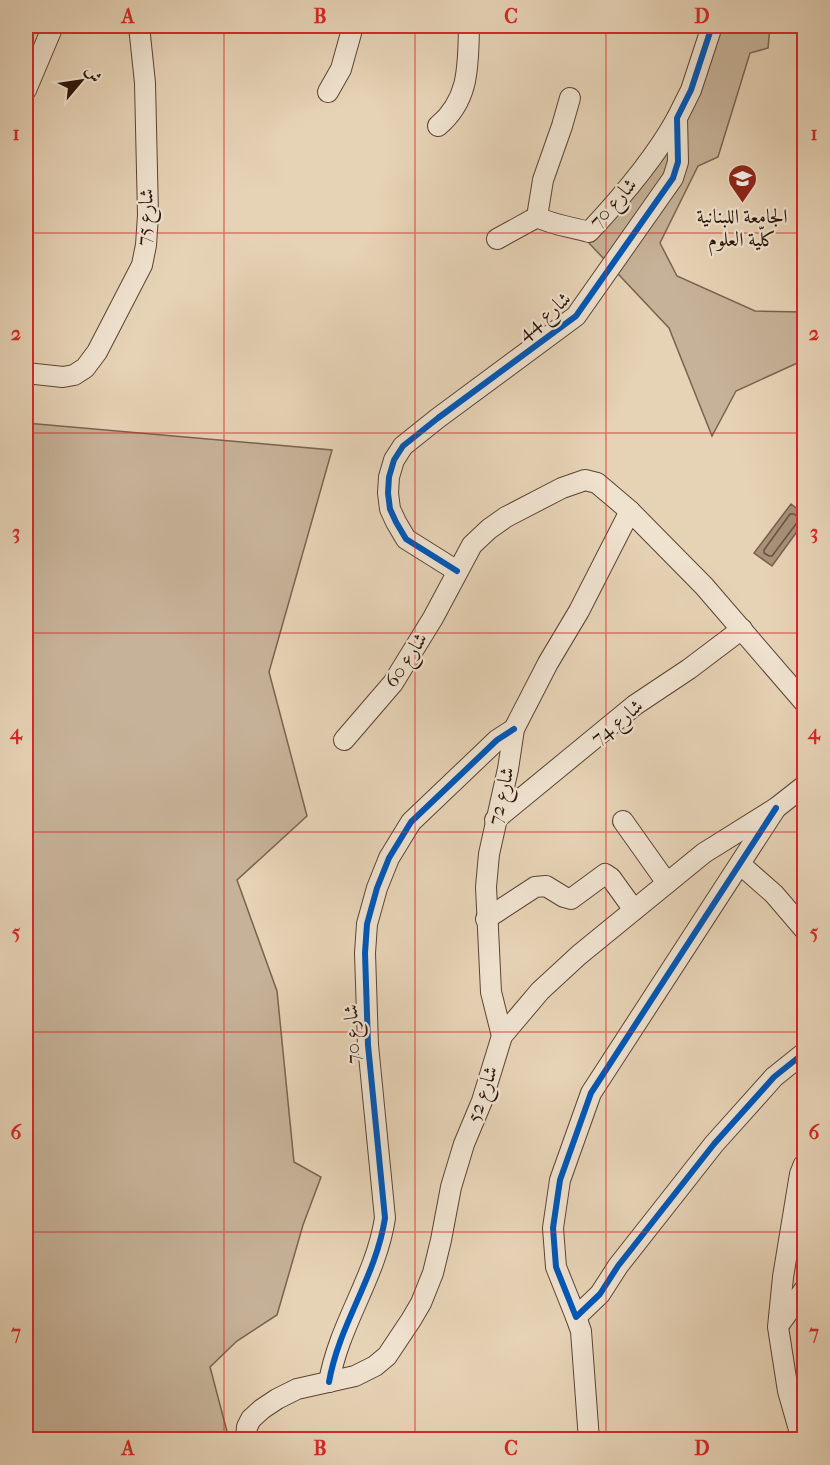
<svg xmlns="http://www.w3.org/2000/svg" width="830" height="1465" viewBox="0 0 830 1465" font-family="'IM FELL French Canon',Amiri,serif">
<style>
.green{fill:#c6b298;stroke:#796350;stroke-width:1.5}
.water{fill:#a7917a;stroke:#765f4c;stroke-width:1.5}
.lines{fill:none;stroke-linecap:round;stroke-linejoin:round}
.shore{stroke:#6a5241;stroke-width:1.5}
.minor-casing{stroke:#5a4433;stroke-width:22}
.minor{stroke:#efe2cf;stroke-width:20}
.cycleway-casing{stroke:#efe2cf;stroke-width:10}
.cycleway{stroke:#0057b8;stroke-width:6}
.grid{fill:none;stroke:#d62828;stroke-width:1.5;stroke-opacity:0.55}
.labels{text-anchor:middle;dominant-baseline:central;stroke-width:4.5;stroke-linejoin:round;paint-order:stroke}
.street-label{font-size:20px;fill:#2c1408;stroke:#efe2cf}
.poi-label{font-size:20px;fill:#2c1408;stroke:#efe2cf}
.neatline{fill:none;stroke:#d62828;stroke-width:2}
.grid-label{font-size:20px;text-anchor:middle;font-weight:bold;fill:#d62828}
</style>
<rect width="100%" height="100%" fill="#e6d2b5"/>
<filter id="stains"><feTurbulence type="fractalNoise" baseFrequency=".00333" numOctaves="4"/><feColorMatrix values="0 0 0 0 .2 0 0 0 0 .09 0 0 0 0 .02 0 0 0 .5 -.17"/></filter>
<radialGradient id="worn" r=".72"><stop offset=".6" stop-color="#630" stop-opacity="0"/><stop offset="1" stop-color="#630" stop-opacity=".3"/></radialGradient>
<!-- green -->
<g class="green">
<polygon points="711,26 770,26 768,48 750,53 718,157 698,166 660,243 677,276 755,311 804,312 804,360 736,391 712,436 669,328 588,242 683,119"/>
<polygon points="26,423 332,450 269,672 307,816 237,880 277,991 294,1162 321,1177 303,1225 277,1315 237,1341 210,1367 229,1439 26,1439"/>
</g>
<!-- water -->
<polygon class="water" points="791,504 804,514 804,522 772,566 754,553"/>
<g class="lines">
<!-- shore -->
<polygon class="shore" points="790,514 794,514 798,517 799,520 772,556 769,556 764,553 764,550"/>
<defs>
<g id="minor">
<polyline points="26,90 53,26"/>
<polyline points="328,92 341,69 353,26"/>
<path d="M570,98L562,126L543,180L537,217C553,225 571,227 589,232C621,198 654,160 677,118"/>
<path d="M438,126C470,99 468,65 469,26"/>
<polyline points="497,239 537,217"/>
<polyline points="26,373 63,377 74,375 85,368 97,352 142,265 146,245 148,215 145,83 139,26"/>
<polyline points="457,571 406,539 396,522 390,509 388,493 389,477 394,460 403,446 438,418 576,316 673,178 678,162 677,118 691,90 712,26"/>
<polyline points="344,740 393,683 433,618 472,545 489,529 506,517 562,488 585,480 597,483 630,511 704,586 804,702"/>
<polyline points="776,808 591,1093 560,1180 553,1228 556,1267 576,1317 600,1294 618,1266 714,1144 774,1077 804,1053"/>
<polyline points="495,820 635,705 689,669 742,629"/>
<polyline points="623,821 667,883"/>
<polyline points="741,865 774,894 804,929"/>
<polyline points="486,919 535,887 546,886 564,897 571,899 605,874 611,878 634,910"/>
<polyline points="502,1036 491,992 486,887 489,854 508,769 514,729 548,663 579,611 630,511"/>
<polyline points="576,1317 581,1331 589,1440"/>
<polyline points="781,1322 804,1290"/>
<path d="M329,1382C339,1324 376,1277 385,1218L368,1045L365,953L367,924L377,888L389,858L411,822L497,740L514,729"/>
<polyline points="246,1440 247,1427 251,1419 262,1409 277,1399 297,1389 355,1376 375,1366 387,1356 411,1320 421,1303 433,1273 441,1240 451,1187 464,1144 482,1101 502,1036 540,991 579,955 704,853 776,808 804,786"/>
<polyline points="802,1440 788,1391 778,1327 783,1277 800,1174 804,1164"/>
</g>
</defs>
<!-- minor casing -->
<use href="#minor" class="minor-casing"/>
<!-- minor -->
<use href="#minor" class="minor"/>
<defs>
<g id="cycleway">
<polyline points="457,571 406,539 396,522 390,509 388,493 389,477 394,460 403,446 438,418 576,316 673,178 678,162 677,118 691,90 712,26"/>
<polyline points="776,808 591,1093 560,1180 553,1228 556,1267 576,1317 600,1294 618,1266 714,1144 774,1077 804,1053"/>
<path d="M329,1382C339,1324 376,1277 385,1218L368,1045L365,953L367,924L377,888L389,858L411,822L497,740L514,729"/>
</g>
</defs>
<!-- cycleway casing -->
<use href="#cycleway" class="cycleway-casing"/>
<!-- cycleway -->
<use href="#cycleway" class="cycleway"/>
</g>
<!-- grid -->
<path class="grid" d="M224,26V1440M415,26V1440M606,26V1440M26,233H804M26,433H804M26,633H804M26,832H804M26,1032H804M26,1232H804"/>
<!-- icons -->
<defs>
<symbol id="university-pin" viewBox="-11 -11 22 30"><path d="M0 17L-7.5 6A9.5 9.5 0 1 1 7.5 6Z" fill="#8f2418" stroke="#efe2cf"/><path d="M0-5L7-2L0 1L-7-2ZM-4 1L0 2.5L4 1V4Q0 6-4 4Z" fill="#fff"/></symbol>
</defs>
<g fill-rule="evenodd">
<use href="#university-pin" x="726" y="162" width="33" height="45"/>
</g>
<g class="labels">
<!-- street labels -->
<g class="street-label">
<text transform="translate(613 203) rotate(-48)">شارع 70</text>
<text transform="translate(145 217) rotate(-87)">شارع 75</text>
<text transform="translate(544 316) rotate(-40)">شارع 44</text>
<text transform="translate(406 660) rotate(-57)">شارع 60</text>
<text transform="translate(617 722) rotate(-39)">شارع 74</text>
<text transform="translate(501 796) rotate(-77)">شارع 72</text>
<text transform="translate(352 1034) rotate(-93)">شارع 70</text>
<text transform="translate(482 1094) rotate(-71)">شارع 52</text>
</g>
<!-- poi labels -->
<g class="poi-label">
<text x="742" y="216">الجامعة اللبنانية<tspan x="742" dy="23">كلّية العلوم</tspan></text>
</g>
</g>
<!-- margin -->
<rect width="830" height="1465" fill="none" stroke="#e6d2b5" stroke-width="66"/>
<!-- north arrow -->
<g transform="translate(81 81) rotate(61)" stroke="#efe2cf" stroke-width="4.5" paint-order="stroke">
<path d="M0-4.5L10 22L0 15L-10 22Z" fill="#2c1408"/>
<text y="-9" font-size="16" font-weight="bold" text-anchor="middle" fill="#2c1408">ش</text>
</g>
<rect x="33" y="33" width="764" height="1399" class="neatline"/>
<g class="grid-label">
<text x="128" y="23">A</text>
<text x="320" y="23">B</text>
<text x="511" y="23">C</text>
<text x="702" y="23">D</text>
<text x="16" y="140">1</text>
<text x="814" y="140">1</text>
<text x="16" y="340">2</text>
<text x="814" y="340">2</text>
<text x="16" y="539">3</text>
<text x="814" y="539">3</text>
<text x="16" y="739">4</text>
<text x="814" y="739">4</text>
<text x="16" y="939">5</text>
<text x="814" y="939">5</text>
<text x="16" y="1139">6</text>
<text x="814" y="1139">6</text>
<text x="16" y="1339">7</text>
<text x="814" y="1339">7</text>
<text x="128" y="1455">A</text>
<text x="320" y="1455">B</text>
<text x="511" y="1455">C</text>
<text x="702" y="1455">D</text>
</g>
<rect width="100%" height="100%" filter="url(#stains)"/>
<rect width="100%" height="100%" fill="url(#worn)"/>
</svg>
